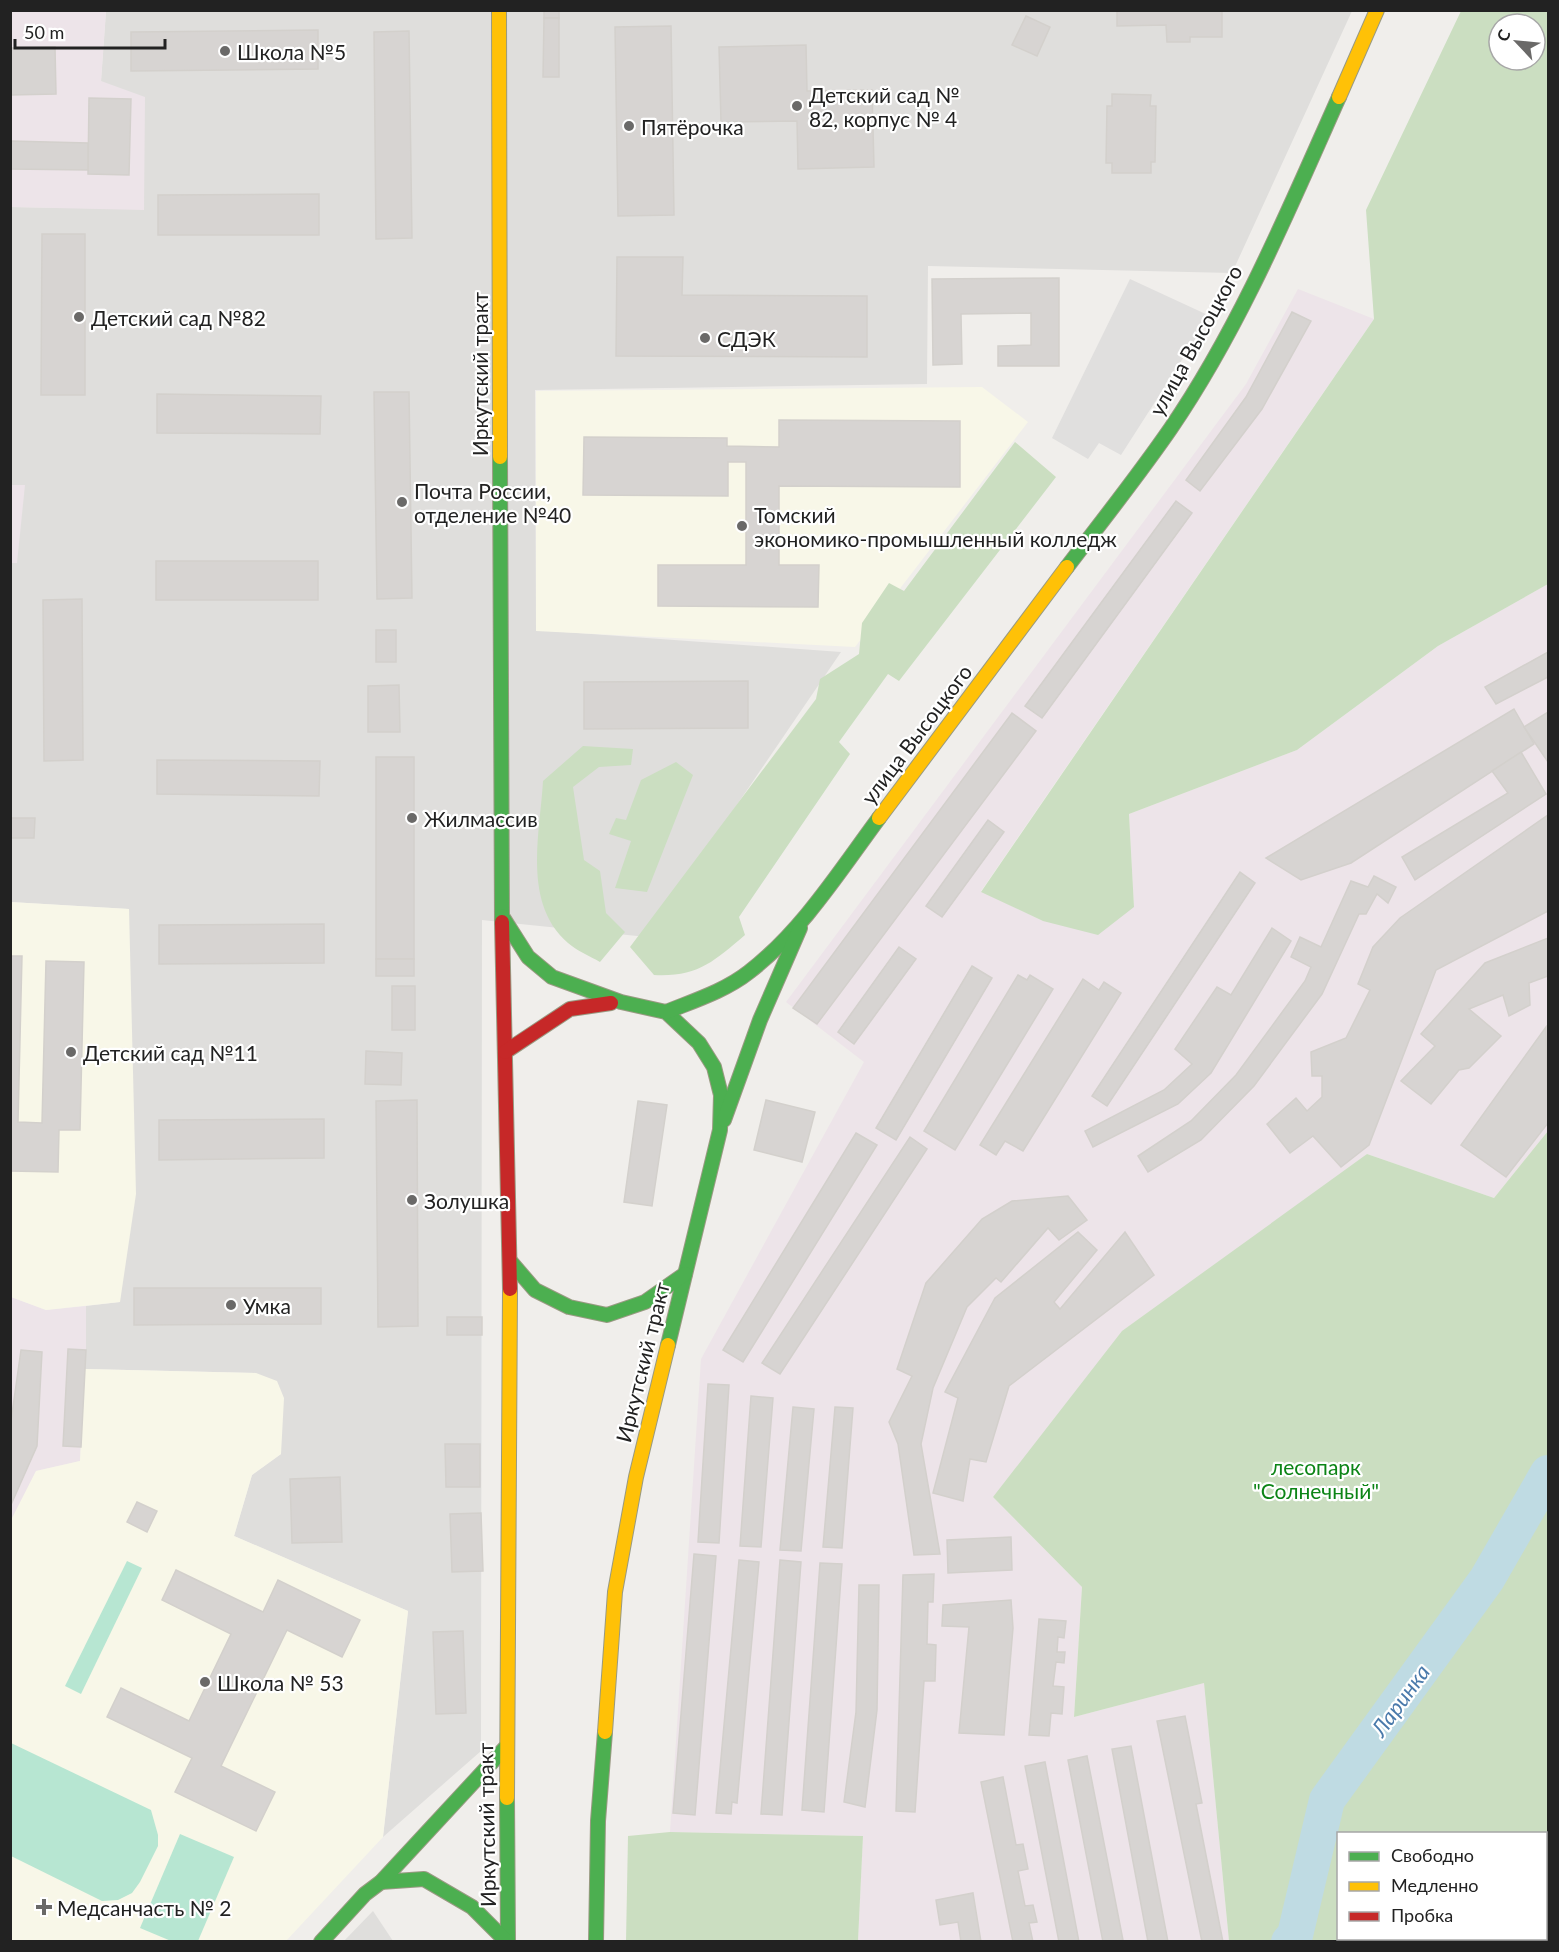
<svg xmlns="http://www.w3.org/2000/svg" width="1559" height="1952" viewBox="0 0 1559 1952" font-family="Lato,sans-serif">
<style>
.residential{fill:#dfdedc}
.industrial{fill:#ede4e9}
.education{fill:#f8f7e8}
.forest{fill:#cbdec1;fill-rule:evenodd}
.pitch{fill:#b7e6d2}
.parking{fill:#e0dfde}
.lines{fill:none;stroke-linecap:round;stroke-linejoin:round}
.river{stroke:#bfdbe3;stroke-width:36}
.building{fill:#d7d4d2;stroke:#d3d0cc;stroke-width:1.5}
.fast-casing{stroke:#999a82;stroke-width:16}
.slow-casing{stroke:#999a82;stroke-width:16}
.jam-casing{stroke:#999a82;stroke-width:16}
.fast{stroke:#4caf50;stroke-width:14}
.slow{stroke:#ffc107;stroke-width:14}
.jam{stroke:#c62828;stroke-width:14}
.poi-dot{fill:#6a6968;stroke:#fff;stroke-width:2}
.labels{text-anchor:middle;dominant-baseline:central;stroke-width:4.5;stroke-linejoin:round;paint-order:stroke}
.poi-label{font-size:21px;fill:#222;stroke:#fff;text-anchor:start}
.street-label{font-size:21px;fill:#222;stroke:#fff}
.park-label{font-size:21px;fill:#0c8416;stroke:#fff}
.water-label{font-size:22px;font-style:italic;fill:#4a7aab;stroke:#fff}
</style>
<rect width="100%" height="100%" fill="#f0eeeb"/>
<!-- residential -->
<g class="residential">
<polygon points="106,11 1352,11 1232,273 928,266 927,384 535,390 536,630 841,652 647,937 482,920 481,1751 383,1837 408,1611 234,1536 252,1475 281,1454 256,1373 85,1369 86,1306 120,1302 129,909 11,902 10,563 17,563 11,485 11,207 144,209 101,81"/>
<polygon points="373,1911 393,1941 344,1941"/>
</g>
<!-- industrial -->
<g class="industrial">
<polygon points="10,11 106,11 101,81 145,97 144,210 11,207"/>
<polygon points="1298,289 1374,319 981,891 1043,921 1134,906 1129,814 1297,750 1438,646 1548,584 1548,1131 1494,1198 1367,1154 993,1497 1082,1587 1074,1717 1204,1683 1229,1941 858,1941 863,1836 670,1832 701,1359 864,1062 786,1002 1246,384"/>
<polygon points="11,485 25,485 17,563 11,563"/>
<polygon points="11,1297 46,1310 86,1306 86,1350 80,1461 36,1471 11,1522"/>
</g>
<!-- education -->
<g class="education">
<polygon points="982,387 1028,422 855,647 536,631 536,391"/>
<polygon points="10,902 129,909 136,1194 120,1302 46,1310 11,1297"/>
<polygon points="85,1369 256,1373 277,1381 284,1398 281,1454 252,1475 234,1536 408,1611 383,1837 286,1941 11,1941 10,1522 36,1471 80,1461"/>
</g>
<!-- forest -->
<g class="forest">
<path d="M1461,11H1548V584L1438,646L1297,750L1129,814L1134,907L1098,935L1043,921L981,892L1374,319L1366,210ZM1499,24H1535V60H1499Z"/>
<path d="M1015,442L1056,477L899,681L888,674L839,742L850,754L739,917L745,935C713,962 698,977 654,975L630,947L816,699L820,679L859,654L862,623L889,583L904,591Z"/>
<path d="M583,746L633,749L631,765L599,767L573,787L584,860L600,871L606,913L625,932L600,962C590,956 577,951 568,943C522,903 540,834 543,781Z"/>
<polygon points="676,762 693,775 647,892 615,888 631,841 609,834 616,818 626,820 641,780"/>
<path d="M1548,1131V1941H1229L1204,1683L1074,1717L1082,1587L993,1497L1122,1331L1367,1154L1494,1198ZM1338,1834H1546V1938H1338Z"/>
<polygon points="670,1832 863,1836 858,1941 626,1941 628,1836"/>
</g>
<!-- pitch -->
<g class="pitch">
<polygon points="127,1561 142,1568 81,1694 65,1686"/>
<polygon points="11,1743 151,1810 158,1835 158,1846 140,1882 132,1893 118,1900 102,1901 11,1856"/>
<polygon points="180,1834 234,1857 198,1941 171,1941 140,1928"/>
</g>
<!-- parking -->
<polygon class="parking" points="1130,279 1210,316 1121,455 1099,443 1088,459 1052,438"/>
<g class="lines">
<!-- river -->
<polyline class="river" points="1289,1942 1295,1935 1327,1800 1487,1579 1548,1473"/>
</g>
<!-- building -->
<g class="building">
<rect x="544" y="10" width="15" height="8"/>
<polygon points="1117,10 1222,10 1222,37 1190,37 1190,42 1167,42 1166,25 1117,26"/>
<polygon points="1026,16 1050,27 1037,56 1012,45"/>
<polygon points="544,18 559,18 559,77 543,77"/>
<polygon points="671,26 674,215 618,216 615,27"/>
<polygon points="318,30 318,69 131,71 131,32"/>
<polygon points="409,31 412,238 376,239 374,32"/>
<polygon points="806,45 807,91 872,90 874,167 798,169 797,121 721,122 719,47"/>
<polygon points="55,47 56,94 10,95 10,48"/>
<polygon points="1112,94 1151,95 1150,106 1156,106 1155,162 1151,162 1151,173 1112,173 1112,163 1106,163 1107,106 1112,106"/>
<polygon points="89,98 131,99 129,175 88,174"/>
<polygon points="10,141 88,143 88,170 10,169"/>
<polygon points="319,194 319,235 158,235 158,195"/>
<polygon points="42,234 85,234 85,395 41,395"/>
<polygon points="617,257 683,257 682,295 867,296 867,357 616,356"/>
<polygon points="1059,278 1059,366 998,366 998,346 1031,345 1031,313 961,314 962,364 933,365 932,279"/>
<polygon points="1292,312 1311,321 1262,409 1200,491 1186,480 1246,397"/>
<polygon points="374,392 409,392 412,598 377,599"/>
<polygon points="157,394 321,396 320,434 157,433"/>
<polygon points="779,420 960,421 960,487 779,486 779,565 819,565 818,607 658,606 658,565 746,565 746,462 728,462 728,496 583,495 584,437 727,438 727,446 779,447"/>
<polygon points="1176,501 1192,513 1042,718 1025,706"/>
<rect x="156" y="561" width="162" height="39"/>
<polygon points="82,599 83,760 44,761 43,600"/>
<rect x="376" y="630" width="20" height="32"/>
<polygon points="1548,652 1548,677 1496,704 1485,687"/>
<polygon points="748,681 748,728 584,729 584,682"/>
<polygon points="399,685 400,732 368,732 368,686"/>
<polygon points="1514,709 1534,744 1351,863 1301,880 1266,858"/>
<polygon points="1548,712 1548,762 1524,727"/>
<polygon points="1012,713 1036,731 817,1024 793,1008"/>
<polygon points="1521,752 1546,794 1415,880 1402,857 1508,793 1492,771"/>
<rect x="376" y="757" width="38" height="202"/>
<polygon points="157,760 320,761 319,796 157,794"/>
<polygon points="1548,815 1548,911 1436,970 1369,1145 1341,1167 1313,1136 1290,1153 1267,1124 1296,1098 1307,1111 1322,1097 1322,1076 1312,1076 1311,1052 1346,1038 1370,990 1358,984 1373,947 1400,918"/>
<polygon points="10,818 35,818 34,838 10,838"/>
<polygon points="988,820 1004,832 942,917 926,906"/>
<polygon points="1240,872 1255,883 1107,1106 1092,1096"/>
<polygon points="1374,876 1396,887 1388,903 1377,894 1366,914 1359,914 1322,994 1254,1086 1201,1140 1148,1172 1138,1156 1191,1121 1236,1075 1305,981 1311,967 1291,957 1300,937 1321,947 1351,881 1368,887"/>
<polygon points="324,924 324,963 159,964 159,925"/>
<polygon points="1272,928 1291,941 1211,1073 1178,1104 1093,1147 1085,1131 1164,1090 1192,1064 1175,1049 1217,987 1231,995"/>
<polygon points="1548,938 1548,976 1529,983 1530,1005 1509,1016 1503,995 1469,1009 1501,1036 1469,1068 1459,1070 1431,1104 1401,1081 1435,1046 1421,1034 1485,963"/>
<polygon points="899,947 916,959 854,1044 838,1032"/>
<polygon points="10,956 22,956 18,1122 42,1123 46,961 84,962 80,1130 59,1130 58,1172 10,1171"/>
<rect x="376" y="959" width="38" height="17"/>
<polygon points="972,966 992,978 896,1140 876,1128"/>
<polygon points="1018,975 1027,980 1030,975 1053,989 955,1150 924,1131"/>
<polygon points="1083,979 1099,990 1104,982 1121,993 1023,1151 1005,1141 996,1155 980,1145"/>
<rect x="392" y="986" width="23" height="44"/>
<polygon points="1546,1027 1548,1123 1506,1177 1461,1145"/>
<polygon points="366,1051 402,1053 401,1085 365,1084"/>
<polygon points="417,1100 418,1326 378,1327 376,1101"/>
<polygon points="766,1100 815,1112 802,1162 754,1150"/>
<polygon points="638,1101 667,1105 652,1206 624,1202"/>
<polygon points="324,1119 324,1158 159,1160 159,1120"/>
<polygon points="856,1133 877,1145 743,1362 723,1350"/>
<polygon points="910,1137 927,1149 780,1374 762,1363"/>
<polygon points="1068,1196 1087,1220 1059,1240 1048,1228 1001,1282 996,1278 967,1307 933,1388 921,1444 940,1554 914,1555 898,1444 889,1422 912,1376 897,1369 926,1283 982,1219 1012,1201"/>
<polygon points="1078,1232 1097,1250 1054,1302 1060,1309 1125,1232 1154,1275 1009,1386 986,1462 970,1459 963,1501 933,1493 958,1398 945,1392 995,1298"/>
<polygon points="134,1288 321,1288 321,1324 134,1325"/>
<rect x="447" y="1317" width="35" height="18"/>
<polygon points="68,1349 86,1350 81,1447 63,1446"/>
<polygon points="21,1350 42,1352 37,1446 10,1507 10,1428"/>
<polygon points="708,1384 729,1385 719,1543 698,1542"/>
<polygon points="751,1396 773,1398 761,1547 740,1546"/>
<polygon points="793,1407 814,1409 801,1551 780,1550"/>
<polygon points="835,1407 853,1408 842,1548 823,1547"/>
<polygon points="445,1444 480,1444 480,1487 446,1487"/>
<polygon points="340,1477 342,1542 292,1543 290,1479"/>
<polygon points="137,1502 157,1511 147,1532 127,1522"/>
<polygon points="481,1513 483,1571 452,1572 450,1514"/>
<polygon points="1011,1537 1012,1570 948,1573 947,1540"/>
<polygon points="694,1554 716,1556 695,1815 673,1813"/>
<polygon points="739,1560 759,1562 737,1803 732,1802 731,1814 716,1813"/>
<polygon points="780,1560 801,1562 782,1815 761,1814"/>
<polygon points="820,1563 842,1564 824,1812 802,1810"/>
<polygon points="176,1570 263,1612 278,1580 360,1620 342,1657 287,1630 221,1766 275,1792 256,1831 175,1792 192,1758 107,1717 121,1688 189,1721 231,1634 162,1600"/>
<polygon points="934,1574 933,1602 928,1602 927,1644 936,1645 935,1681 924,1681 915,1812 896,1811 903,1575"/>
<polygon points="859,1585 879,1585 877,1710 865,1807 844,1802 856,1712"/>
<polygon points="1011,1600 1013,1628 1004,1735 959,1733 969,1627 942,1626 943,1605"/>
<polygon points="1039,1619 1066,1621 1064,1638 1058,1637 1057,1652 1065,1652 1064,1663 1056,1662 1053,1686 1064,1687 1062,1714 1051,1713 1049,1736 1029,1735"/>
<polygon points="463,1631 466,1713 436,1714 433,1632"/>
<polygon points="1185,1716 1202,1803 1196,1804 1223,1942 1202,1942 1157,1721"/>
<polygon points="1131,1746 1168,1942 1148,1942 1112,1749"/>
<polygon points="1087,1756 1123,1940 1117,1942 1103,1942 1068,1760"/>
<polygon points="1045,1762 1079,1942 1059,1942 1025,1766"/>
<polygon points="1003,1777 1016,1845 1023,1844 1028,1869 1018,1871 1025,1906 1033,1905 1037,1922 1029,1923 1033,1942 1013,1942 981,1782"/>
<polygon points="973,1893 981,1942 961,1942 958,1922 940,1925 936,1900"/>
</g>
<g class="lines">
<defs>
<g id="fast">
<polyline points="500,457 502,922"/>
<path d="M1067,567C1102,521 1138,476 1171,428C1240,327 1289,209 1339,97"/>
<polyline points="502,916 528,957 552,977 621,1002 666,1012 699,1043 714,1067 721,1095 720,1130 668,1345"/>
<path d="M666,1012C693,1001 725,991 749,972C802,931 839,872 879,818"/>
<polyline points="724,1120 760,1020 800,928"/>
<polyline points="510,1261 535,1290 569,1307 607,1315 645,1302 685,1274"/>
<polyline points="507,1798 508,1942"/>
<polyline points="381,1882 424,1879 472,1907 507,1942"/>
<polyline points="321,1942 365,1894 381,1882 506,1747"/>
<polyline points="596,1942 598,1821 605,1732"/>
</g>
<g id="slow">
<polyline points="499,10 500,457"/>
<polyline points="1339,97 1377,10"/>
<polyline points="879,818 1067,567"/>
<polyline points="605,1732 615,1592 636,1477 668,1345"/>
<polyline points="507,1798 510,1289"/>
</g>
<g id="jam">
<polyline points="502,922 510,1289"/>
<polyline points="505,1052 570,1009 611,1003"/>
</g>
</defs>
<!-- fast casing -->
<use href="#fast" class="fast-casing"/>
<!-- slow casing -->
<use href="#slow" class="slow-casing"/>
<!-- jam casing -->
<use href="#jam" class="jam-casing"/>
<!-- fast -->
<use href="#fast" class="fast"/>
<!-- slow -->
<use href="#slow" class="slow"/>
<!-- jam -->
<use href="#jam" class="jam"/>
</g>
<!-- markers -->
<g class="poi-dot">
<circle cx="225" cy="51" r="6"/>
<circle cx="797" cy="106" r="6"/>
<circle cx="629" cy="126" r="6"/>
<circle cx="79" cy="317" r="6"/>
<circle cx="705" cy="338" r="6"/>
<circle cx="402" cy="502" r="6"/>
<circle cx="742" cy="526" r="6"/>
<circle cx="412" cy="818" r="6"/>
<circle cx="71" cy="1052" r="6"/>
<circle cx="412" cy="1200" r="6"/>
<circle cx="231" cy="1305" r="6"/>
<circle cx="205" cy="1682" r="6"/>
<path d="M41 1898h6v6h6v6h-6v6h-6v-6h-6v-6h6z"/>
</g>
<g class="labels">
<!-- poi labels -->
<g class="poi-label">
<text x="237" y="51">Школа №5</text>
<text x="809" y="94">Детский сад №<tspan x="809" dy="24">82, корпус № 4</tspan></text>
<text x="641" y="126">Пятёрочка</text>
<text x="91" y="317">Детский сад №82</text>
<text x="717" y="338">СДЭК</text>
<text x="414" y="490">Почта России,<tspan x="414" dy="24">отделение №40</tspan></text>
<text x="754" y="514">Томский<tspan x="754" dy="24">экономико-промышленный колледж</tspan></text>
<text x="424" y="818">Жилмассив</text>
<text x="83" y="1052">Детский сад №11</text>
<text x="424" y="1200">Золушка</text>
<text x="243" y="1305">Умка</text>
<text x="217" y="1682">Школа № 53</text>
<text x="57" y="1907">Медсанчасть № 2</text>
</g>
<!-- street labels -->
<g class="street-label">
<text transform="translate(1195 340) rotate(-61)">улица Высоцкого</text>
<text transform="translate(479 374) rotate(-90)">Иркутский тракт</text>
<text transform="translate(916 734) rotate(-53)">улица Высоцкого</text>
<text transform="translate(642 1362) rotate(-76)">Иркутский тракт</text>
<text transform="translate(486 1825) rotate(-91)">Иркутский тракт</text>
</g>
<!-- park labels -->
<g class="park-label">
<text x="1316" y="1466">лесопарк<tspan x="1316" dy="24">"Солнечный"</tspan></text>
</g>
<!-- water labels -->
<g class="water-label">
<text transform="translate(1400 1700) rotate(-54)">Ларинка</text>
</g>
</g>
<!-- border -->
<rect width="1559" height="1952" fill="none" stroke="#222222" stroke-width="24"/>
<!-- legend -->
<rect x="1337" y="1832" width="210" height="108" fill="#ffffff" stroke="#a7a7a7" stroke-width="1.5"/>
<rect x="1349" y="1852" width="30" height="9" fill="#4caf50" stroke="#a7a7a7" stroke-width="1.5"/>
<text x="1391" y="1862" font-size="18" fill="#222222">Свободно</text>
<rect x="1349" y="1882" width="30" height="9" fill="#ffc107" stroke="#a7a7a7" stroke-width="1.5"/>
<text x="1391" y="1892" font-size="18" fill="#222222">Медленно</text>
<rect x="1349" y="1912" width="30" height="9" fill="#c62828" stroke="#a7a7a7" stroke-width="1.5"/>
<text x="1391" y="1922" font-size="18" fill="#222222">Пробка</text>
<!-- north arrow -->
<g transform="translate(1517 42) rotate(296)"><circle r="28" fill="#ffffff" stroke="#a7a7a7" stroke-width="1.5"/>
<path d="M0-4.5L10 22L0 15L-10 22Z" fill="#6a6968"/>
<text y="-9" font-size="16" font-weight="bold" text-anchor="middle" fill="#222222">С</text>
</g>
<!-- scale -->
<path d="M15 39v9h150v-9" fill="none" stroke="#222222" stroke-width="3"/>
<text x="24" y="39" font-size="18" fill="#222222" stroke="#ffffff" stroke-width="4.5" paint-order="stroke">50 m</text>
</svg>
